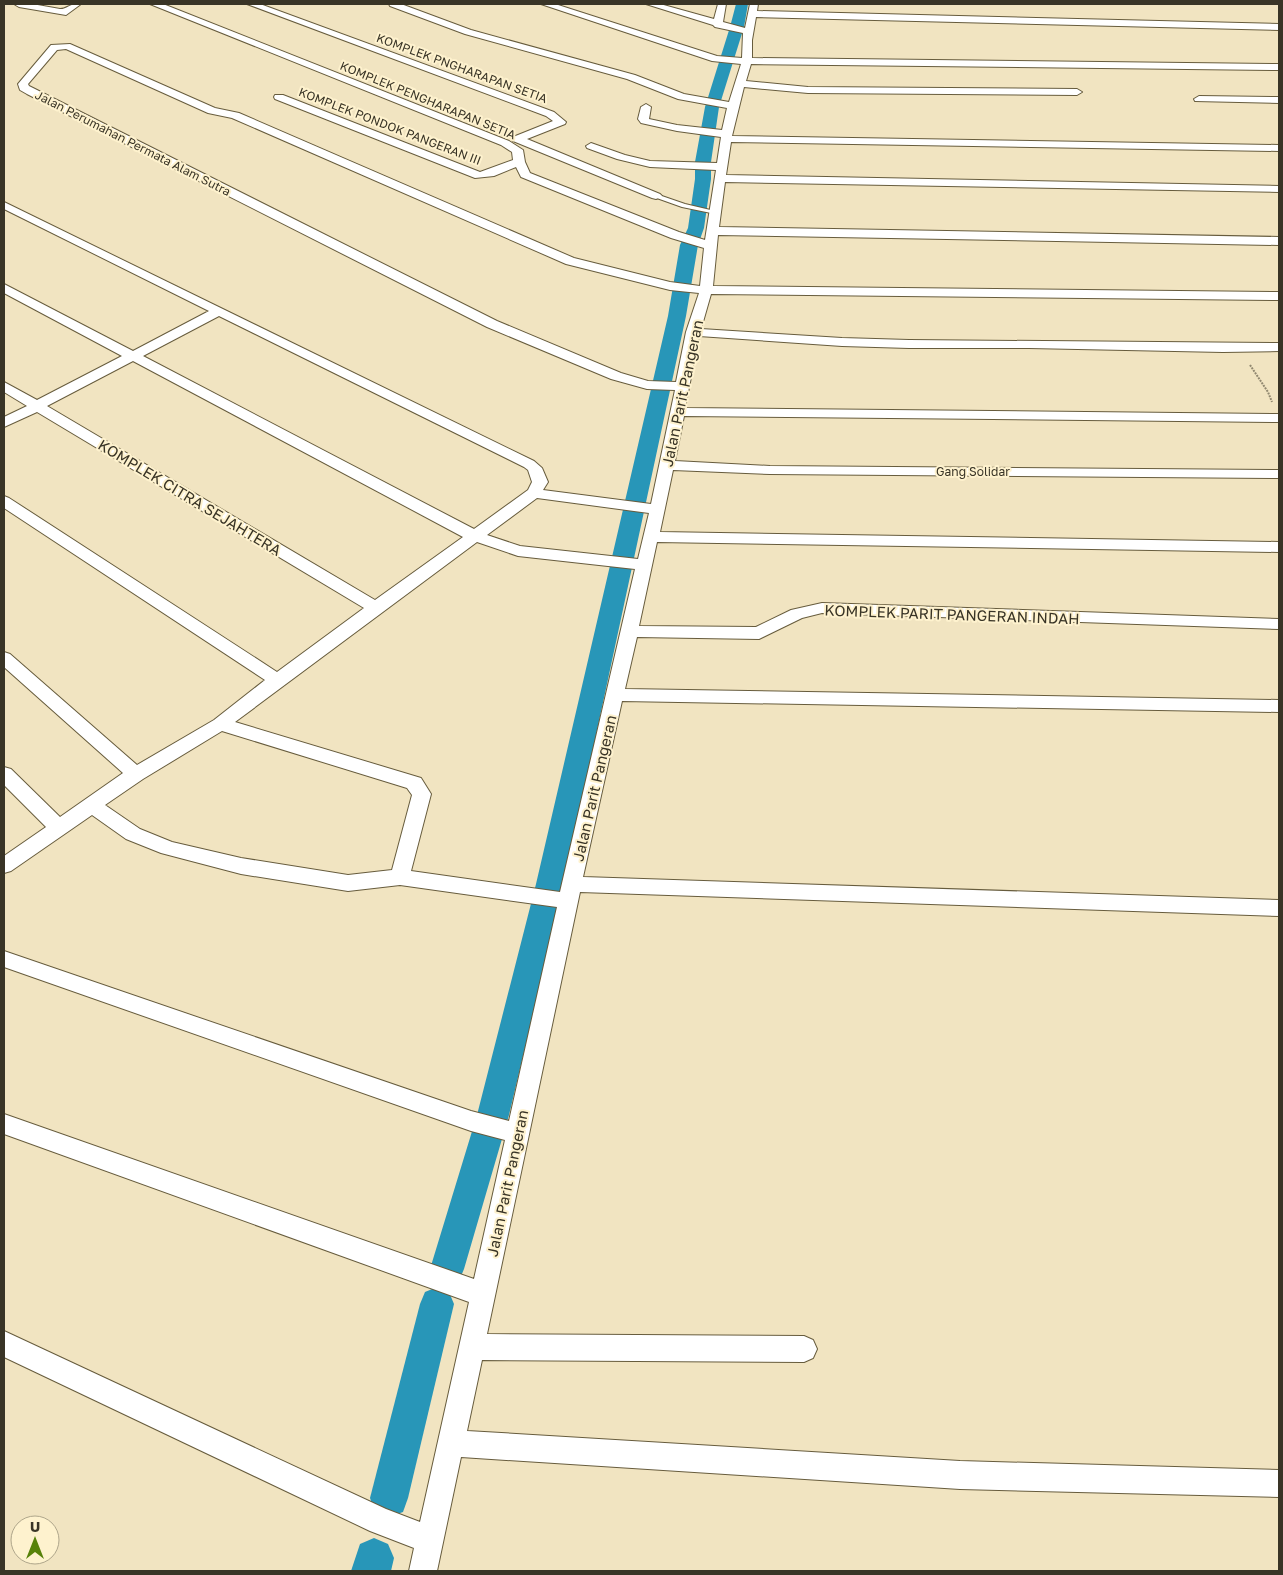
<svg xmlns="http://www.w3.org/2000/svg" width="1283" height="1575" viewBox="0 0 1283 1575" font-family="'Golos Text',sans-serif">
<style>
.lines{fill:none;stroke-linecap:round;stroke-linejoin:round}
.canal{fill:#2896b8;fill-rule:evenodd}
.service-casing{stroke:#675c3d;stroke-width:2}
.minor-casing{stroke:#675c3d;stroke-width:2}
.path{stroke:#918870;stroke-width:2;stroke-dasharray:2 1;stroke-linecap:butt}
.service{fill:#fff;fill-rule:evenodd}
.minor{fill:#fff;fill-rule:evenodd}
.labels{text-anchor:middle;dominant-baseline:central;stroke-width:4;stroke-linejoin:round;paint-order:stroke}
.far-street-label{font-size:12px;fill:#393426;stroke:#fef2ce}
.street-label{font-size:15px;fill:#393426;stroke:#fef2ce}
</style>
<rect width="100%" height="100%" fill="#f1e4c1"/>
<g class="lines">
<!-- canal -->
<g class="canal">
<polygon points="736,4 748,4 744,27 719,107 711,162 711,179 704,228 698,245 686,316 564,884 509,1115 464,1269 459,1281 447,1285 435,1281 430,1269 477,1115 536,884 668,316 680,245 688,228 695,179 695,162 705,107 730,27"/>
<polygon points="437,1287 449,1292 454,1304 408,1498 403,1512 389,1517 375,1512 370,1498 420,1304 425,1292"/>
<polygon points="374,1538 388,1544 394,1558 391,1571 351,1571 360,1544"/>
</g>
<defs>
<polygon id="service" points="656,194 685,204 719,212 716,214 682,207 654,197 654,195"/>
<g id="minor">
<path d="M14,4H32L60,9C68,9 69,3 81,4L66,15L19,7Z"/>
<path d="M150,4H163L509,141L523,150L525,162L530,173L679,232L705,240L716,170L650,167L617,159L587,148L586,146L591,143L625,155L650,161L717,163L721,137L677,131L641,123L638,119L641,107L646,104L651,107L649,119L677,125L722,130L727,108L678,99L627,79L465,34L390,6L389,4H401L471,30L635,75L684,94L729,102L741,64L712,61L541,4H555L717,56L742,58L743,33L715,27L713,25L646,4H660L714,19L718,4H726L723,22L745,28L750,4H758L757,11L1279,24V30L756,17L752,40V58L1279,64V70L751,64L746,81L808,87L1077,89L1082,92L1077,95L808,93L744,87L732,136L1279,145V151L731,142L726,175L1279,186V192L725,182L719,227L1279,237V245L718,235L713,286L1279,292V300L711,294L701,329L842,338L909,340L1279,343V351L1223,352L1029,348H909L842,346L699,336L685,408L1279,414V422L684,416L675,461L770,466L1279,470V478L770,474L673,470L660,532L1279,542V552L657,542L639,626L756,627L791,610L822,603L1279,619V629L822,613L802,618L759,639L637,637L625,689L1279,700V712L622,701L583,877L1279,900V916L580,892L487,1334L804,1336L813,1340L817,1349L813,1358L804,1362L482,1360L467,1431L960,1461L1279,1470V1497L960,1489L461,1457L437,1571H409L414,1548L370,1531L4,1357V1331L386,1509L420,1522L469,1302L4,1134V1114L474,1279L505,1140L471,1131L4,967V951L471,1111L509,1121L557,907L400,885L348,891L241,874L161,853L126,839L92,815L11,871L4,873V856L46,827L4,785V767L11,769L60,817L123,773L4,667V652L10,654L137,765L214,720L265,680L4,508V496L9,498L277,672L364,608L37,412L4,427V417L27,406L4,392V382L37,400L122,356L4,293V284L133,351L209,311L4,209V202L534,461L542,468L548,482L543,490L651,504L675,390L647,389L611,379L487,327L27,94L20,90L18,84L51,45L70,44L215,108L239,113L574,258L670,282L700,286L704,248L671,238L521,177L516,167L494,176L475,178L275,99L274,97L275,95H283L480,172L513,160L512,152L501,145ZM66,49L208,113L232,118L566,264L670,290L699,293L686,332L676,382L648,381L621,373L497,321L29,86L28,84L57,50ZM219,316L524,467L528,470L532,482L528,490L474,529L143,356ZM133,361L463,537L375,600L47,406ZM537,498L649,513L638,559L520,546L487,535ZM477,542L518,556L635,569L560,892L411,871L431,794L421,778L235,722ZM222,731L407,788L412,795L392,870L348,875L241,858L172,842L140,829L105,805L143,779Z"/>
<polygon points="247,4 260,4 554,112 566,122 565,124 527,139 660,194 662,196 656,199 652,198 513,141 512,139 513,137 553,121 546,116"/>
<polygon points="1199,96 1279,97 1279,103 1195,101 1194,99"/>
</g>
</defs>
<!-- service casing -->
<use href="#service" class="service-casing"/>
<!-- minor casing -->
<use href="#minor" class="minor-casing"/>
<!-- path -->
<polyline class="path" points="1250,365 1268,392 1272,402"/>
<!-- service -->
<use href="#service" class="service"/>
<!-- minor -->
<use href="#minor" class="minor"/>
</g>
<g class="labels">
<!-- far-street labels -->
<g class="far-street-label">
<text transform="translate(462 68) rotate(20)">KOMPLEK PNGHARAPAN SETIA</text>
<text transform="translate(428 100) rotate(22)">KOMPLEK PENGHARAPAN SETIA</text>
<text transform="translate(390 126) rotate(21)">KOMPLEK PONDOK PANGERAN III</text>
<text transform="translate(133 143) rotate(27)">Jalan Perumahan Permata Alam Sutra</text>
<text x="973" y="471">Gang Solidar</text>
</g>
<!-- street labels -->
<g class="street-label">
<text transform="translate(682 393) rotate(-78)">Jalan Parit Pangeran</text>
<text transform="translate(190 497) rotate(31)">KOMPLEK CITRA SEJAHTERA</text>
<text transform="translate(952 614) rotate(2)">KOMPLEK PARIT PANGERAN INDAH</text>
<text transform="translate(594 788) rotate(-77)">Jalan Parit Pangeran</text>
<text transform="translate(507 1183) rotate(-78)">Jalan Parit Pangeran</text>
</g>
</g>
<!-- border -->
<rect width="1283" height="1575" fill="none" stroke="#393426" stroke-width="10"/>
<!-- north arrow -->
<g transform="translate(35 1540)"><circle r="24" fill="#fef2ce" stroke="#afa68b"/>
<path d="M0-4L9 19L0 12L-9 19Z" fill="#588209"/>
<text y="-8" font-size="14" font-weight="bold" text-anchor="middle" fill="#393426">U</text>
</g>
</svg>
